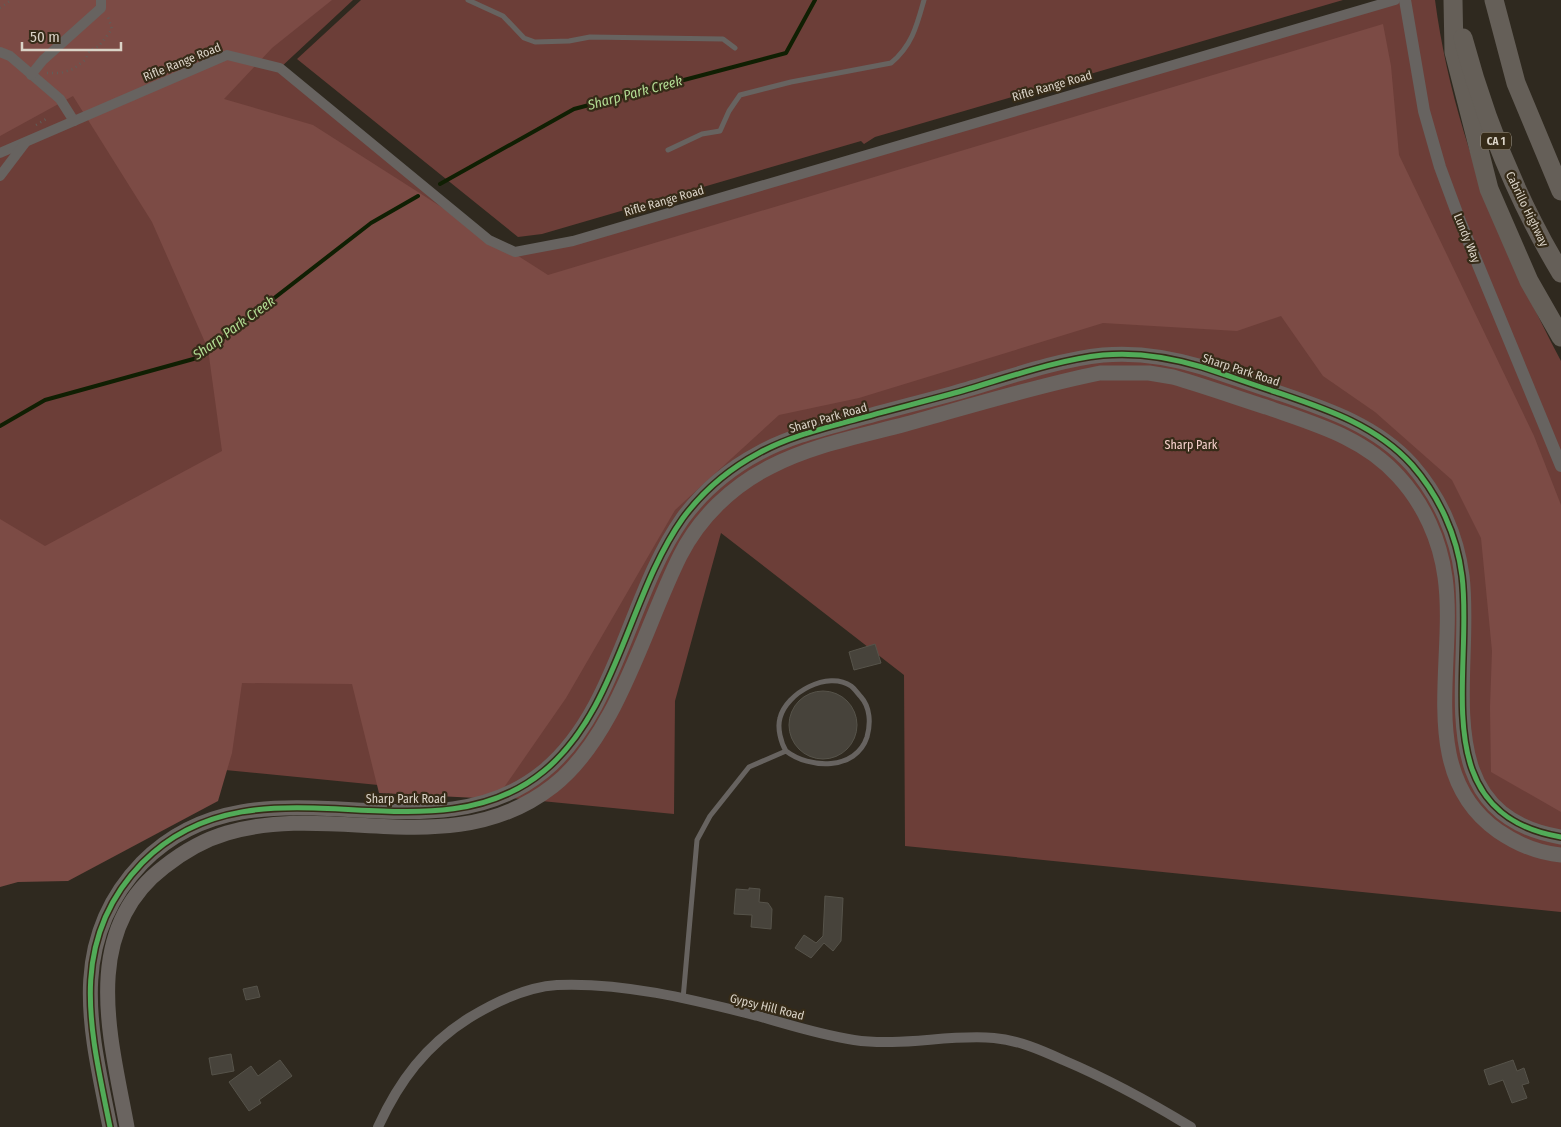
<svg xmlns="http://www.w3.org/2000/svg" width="1561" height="1127" viewBox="0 0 1561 1127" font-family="'Fira Sans Condensed',sans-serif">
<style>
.green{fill:#6c3e38}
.forest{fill:#7c4b45}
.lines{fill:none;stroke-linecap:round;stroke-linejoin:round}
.stream{stroke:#101f03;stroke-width:4}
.building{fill:#47433b;stroke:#56534a}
.path{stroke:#615d58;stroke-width:2.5;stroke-dasharray:1 4;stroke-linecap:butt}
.service{stroke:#676360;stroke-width:5}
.minor{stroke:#676360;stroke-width:10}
.tertiary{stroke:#676360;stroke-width:12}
.secondary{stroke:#6a6460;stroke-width:15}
.motorway{stroke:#655f58;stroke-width:19}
.cycleway-casing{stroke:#362b18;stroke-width:8}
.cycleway{stroke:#51ab58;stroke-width:5}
.labels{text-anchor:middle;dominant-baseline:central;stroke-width:4.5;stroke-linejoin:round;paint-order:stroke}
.shield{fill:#362b18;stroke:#a9a192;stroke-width:1}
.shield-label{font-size:11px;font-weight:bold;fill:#dad3c7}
.street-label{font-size:12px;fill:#dad3c7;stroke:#362b18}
.park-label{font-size:12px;fill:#f7d2cd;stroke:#362b18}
.water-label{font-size:14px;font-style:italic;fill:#b2dc93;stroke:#362b18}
</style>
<rect width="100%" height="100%" fill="#2f291f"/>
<!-- green -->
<g class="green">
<path d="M0,0H353L280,68L489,239L515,252L573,241L1405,0H1435C1452,128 1501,247 1561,361V912L905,846L904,675L721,533L675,701L674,814L0,748Z"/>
<polygon points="361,0 1343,0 875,137 864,144 861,141 542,234 518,237 297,59"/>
</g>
<!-- forest -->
<polygon class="forest" points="0,0 332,0 272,48 224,99 313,125 548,275 1383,24 1391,66 1399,155 1534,436 1561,505 1561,812 1491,772 1490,707 1492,651 1481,538 1452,480 1375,412 1323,376 1281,316 1237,331 1103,323 859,398 779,415 675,510 566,698 496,799 379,793 352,684 242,683 232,753 218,801 68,881 18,882 0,887 0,519 45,546 222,451 208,349 152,222 73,96 0,136"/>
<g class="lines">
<!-- stream -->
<g class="stream">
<polyline points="440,184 574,109 786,53 815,0"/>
<polyline points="0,426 45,400 197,358 371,223 418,196"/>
</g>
</g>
<!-- building -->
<g class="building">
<polygon points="875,644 881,663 854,670 849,652"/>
<circle cx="823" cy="725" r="34"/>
<polygon points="749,888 760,889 759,902 768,903 772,909 771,929 751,927 752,915 734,914 736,889 749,890"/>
<polygon points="825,896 843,898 841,941 833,951 824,943 811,958 795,948 804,935 816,943 823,936"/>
<polygon points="257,986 260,997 246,1000 243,989"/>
<polygon points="231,1054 234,1071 212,1075 209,1058"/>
<polygon points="280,1060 292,1076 259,1100 261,1103 249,1111 229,1082 251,1066 258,1076"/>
<polygon points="1513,1060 1517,1071 1524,1068 1529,1083 1522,1085 1527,1098 1512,1103 1503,1080 1489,1085 1484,1070"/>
</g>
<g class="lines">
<!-- path -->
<g class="path">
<polyline points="0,8 11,0"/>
<polyline points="47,73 61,73 73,69 85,60 90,50 99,46 112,29 108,17"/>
<polyline points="36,125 46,119"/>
</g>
<!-- service -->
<g class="service">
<polyline points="468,0 503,16 524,38 535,42 569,41 590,37 723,39 735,48"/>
<path d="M668,150L702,134L720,131L729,111L740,95L791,82L891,63C912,46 917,25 924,0"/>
<path d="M683,999L697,840L710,816L749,767L786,751C809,769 856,771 867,737C871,723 870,707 861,697C858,694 855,689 851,686C828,670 786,693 780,718C777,728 781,743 786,751"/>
</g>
<!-- minor -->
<g class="minor">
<polyline points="0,52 10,56 60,99 74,121"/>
<polyline points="31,75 43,60 101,8 101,0"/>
<polyline points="0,153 227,55 280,68 489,240 515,252 573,241 1395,0"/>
<polyline points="0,176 25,143"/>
<path d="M378,1127C399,1081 426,1045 469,1018C495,1002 526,987 557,985C624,982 694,1000 758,1016C790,1025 821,1035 854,1040C901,1047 948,1034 994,1038C1018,1040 1041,1050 1063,1060C1108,1079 1150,1102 1191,1127"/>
</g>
<!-- tertiary -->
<polyline class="tertiary" points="1405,0 1424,111 1440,167 1460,221 1561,466"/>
<!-- secondary -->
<g class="secondary">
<path d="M110,1127C91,1032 66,942 142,863C257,746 428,867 544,771C617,711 629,594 683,518C703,491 729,469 759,453C788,437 821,429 854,420C886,411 918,403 951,394C998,381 1054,360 1103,355C1136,352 1169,357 1202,367C1227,375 1251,384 1276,392C1326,409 1376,425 1412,465C1439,496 1457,535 1462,576C1474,672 1423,814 1561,837"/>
<path d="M127,1127C111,1040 79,932 164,867C183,852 203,840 227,833C336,801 453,864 553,786C617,736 644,628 680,556C699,518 732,486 770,467C812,445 861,436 906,424C971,406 1035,386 1100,373H1149L1173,377C1204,386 1235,397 1266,407C1314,424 1363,437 1398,476C1424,504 1440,540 1445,577C1457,661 1415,773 1498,831C1517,844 1538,853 1561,855"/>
</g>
<!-- motorway -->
<g class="motorway">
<polyline points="1453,0 1454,52 1489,189 1529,281 1561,337"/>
<polyline points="1494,0 1516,83 1561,191"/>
<path d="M1463,38C1485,120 1517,200 1561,273"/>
</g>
<defs>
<path id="cycleway" d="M110,1127C91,1032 66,942 142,863C257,746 428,867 544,771C617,711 629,594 683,518C703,491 729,469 759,453C788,437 821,429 854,420C886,411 918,403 951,394C998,381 1054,360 1103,355C1136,352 1169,357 1202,367C1227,375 1251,384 1276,392C1326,409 1376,425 1412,465C1439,496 1457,535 1462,576C1474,672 1423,814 1561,837"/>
</defs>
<!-- cycleway casing -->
<use href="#cycleway" class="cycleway-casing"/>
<!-- cycleway -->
<use href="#cycleway" class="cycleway"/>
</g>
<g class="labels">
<!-- shield labels -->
<rect class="shield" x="1481" y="132.5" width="30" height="17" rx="4"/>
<g class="shield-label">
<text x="1496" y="141">CA 1</text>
</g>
<!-- street labels -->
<g class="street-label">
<text transform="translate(182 62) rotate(-22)">Rifle Range Road</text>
<text transform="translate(1052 86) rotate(-16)">Rifle Range Road</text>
<text transform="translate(664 201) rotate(-16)">Rifle Range Road</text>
<text transform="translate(1527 209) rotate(64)">Cabrillo Highway</text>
<text transform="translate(1467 238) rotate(68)">Lundy Way</text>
<text transform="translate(1241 370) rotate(18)">Sharp Park Road</text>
<text transform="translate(828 418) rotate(-16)">Sharp Park Road</text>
<text x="406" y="799">Sharp Park Road</text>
<text transform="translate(767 1007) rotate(14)">Gypsy Hill Road</text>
</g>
<!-- park labels -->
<g class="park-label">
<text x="1191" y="445">Sharp Park</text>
</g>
<!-- water labels -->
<g class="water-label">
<text transform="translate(635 93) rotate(-15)">Sharp Park Creek</text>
<text transform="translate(234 328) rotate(-36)">Sharp Park Creek</text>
</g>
</g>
<!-- scale -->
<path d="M22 42v8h99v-8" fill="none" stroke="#dad3c7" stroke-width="2.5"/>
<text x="30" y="42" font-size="15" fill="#dad3c7" stroke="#362b18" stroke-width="4" paint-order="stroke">50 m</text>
</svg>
